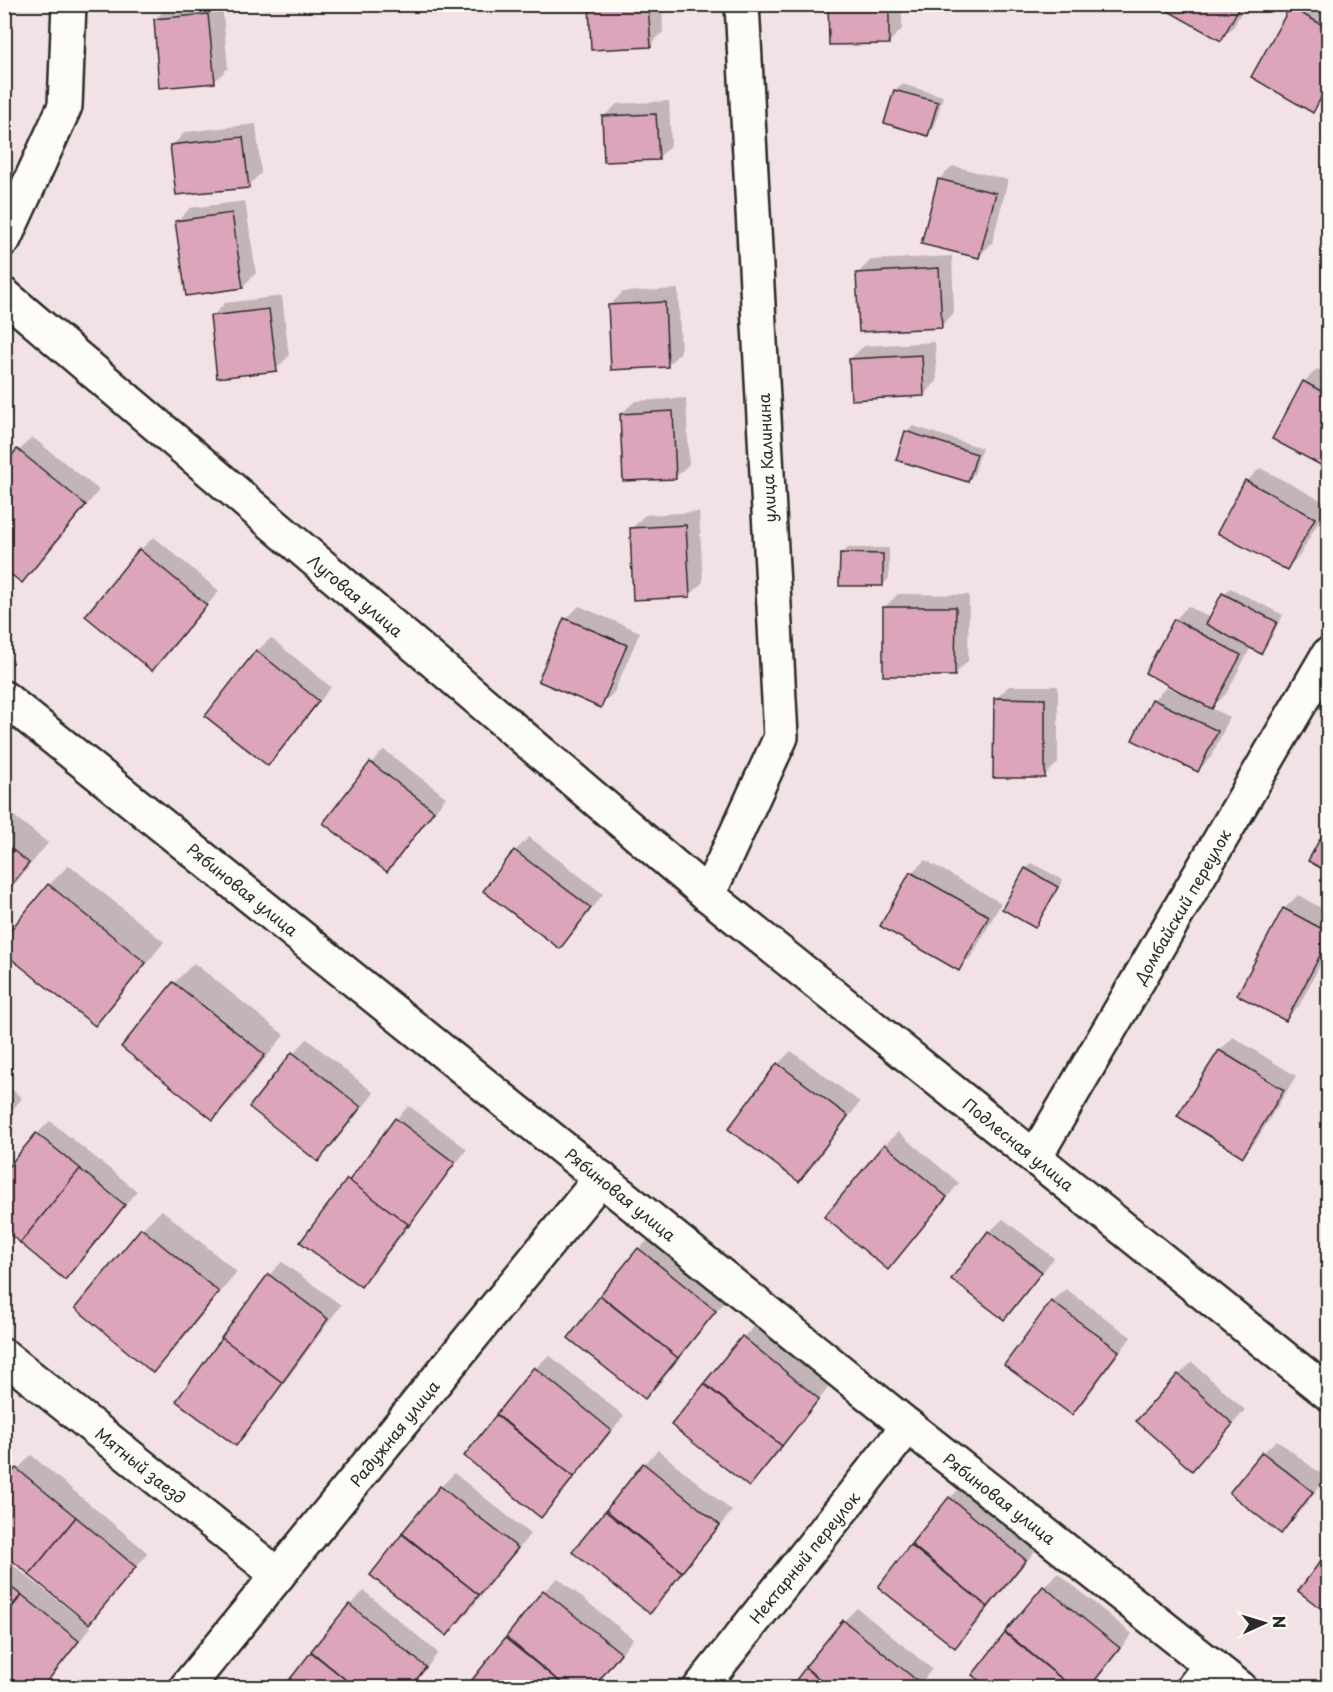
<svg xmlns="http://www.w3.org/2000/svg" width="1333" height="1692" viewBox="0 0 1333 1692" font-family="'Playpen Sans',sans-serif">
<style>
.shadow{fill:#0003}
.building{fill:#dca5bb;stroke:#2b2b2b;stroke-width:1.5}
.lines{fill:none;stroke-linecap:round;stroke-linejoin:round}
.minor-casing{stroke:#2b2b2b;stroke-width:38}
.minor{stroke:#fdfcf7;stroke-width:33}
.labels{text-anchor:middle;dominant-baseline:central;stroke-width:6;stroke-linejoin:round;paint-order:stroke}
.street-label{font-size:16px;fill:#2b2b2b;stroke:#fdfcf7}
</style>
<rect width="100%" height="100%" fill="#f3e2e5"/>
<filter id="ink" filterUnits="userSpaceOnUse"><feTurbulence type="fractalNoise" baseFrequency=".0167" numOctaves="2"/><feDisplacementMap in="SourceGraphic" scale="12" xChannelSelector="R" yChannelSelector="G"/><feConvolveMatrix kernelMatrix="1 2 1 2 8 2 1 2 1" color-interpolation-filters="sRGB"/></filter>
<g filter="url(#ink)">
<!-- shadow -->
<g class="shadow">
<polygon points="185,4 222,4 228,68 214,82 155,19 169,6"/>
<polygon points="590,4 662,4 663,32 650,45"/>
<polygon points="829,4 902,4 902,29 889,42"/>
<polygon points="1164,4 1246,4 1234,26 1221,39"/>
<polygon points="1295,4 1323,4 1328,7 1328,93 1312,111 1253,77"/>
<polygon points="902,84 943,96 934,128 928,134 895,90"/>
<polygon points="669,101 671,145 658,158 603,117 617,104"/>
<polygon points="256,124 261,173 248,186 172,146 185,132"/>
<polygon points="953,166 1008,180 992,243 979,256 923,243 939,179"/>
<polygon points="245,201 256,273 242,287 177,222 190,208"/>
<polygon points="952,256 954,313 941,326 858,273 871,260"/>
<polygon points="678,289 681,352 667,366 610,305 623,292"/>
<polygon points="282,296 289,356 276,369 212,317 225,303"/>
<polygon points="935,342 937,381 924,395 850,359 864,346"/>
<polygon points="1317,369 1328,375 1328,467 1274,438 1304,382"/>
<polygon points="686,398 689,464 676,477 621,414 635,401"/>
<polygon points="913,426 982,448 974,474 968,481 906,432"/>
<polygon points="32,437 99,490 36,568 22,581 4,467"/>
<polygon points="1260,468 1328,504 1300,555 1287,568 1247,481"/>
<polygon points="699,512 703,582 689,596 631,529 645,515"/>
<polygon points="154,537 219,591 166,656 152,669 140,550"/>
<polygon points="848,548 889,548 889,578 883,585 842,554"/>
<polygon points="1230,588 1283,615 1267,645 1260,652 1251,647 1226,694 1211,708 1230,717 1211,757 1198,770 1153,700 1167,687 1177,692 1179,689 1175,620 1188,606 1210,618 1224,594"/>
<polygon points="898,594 969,595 968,661 955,674 884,608"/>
<polygon points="579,606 640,632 614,692 601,706 566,619"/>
<polygon points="271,638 331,687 281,751 268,764 257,651"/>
<polygon points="1009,686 1058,686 1058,763 1044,776 995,699"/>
<polygon points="384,750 446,797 400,857 387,870 371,763"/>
<polygon points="4,808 48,843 4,897"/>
<polygon points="1328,827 1328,871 1310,861"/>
<polygon points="529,837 603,894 573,934 559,947 485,891 515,851"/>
<polygon points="925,860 1001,903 972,956 958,969 911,873"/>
<polygon points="1032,863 1063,880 1041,919 1035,926 1026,869"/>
<polygon points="69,865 164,942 114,1004 95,1024 49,885"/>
<polygon points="1298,895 1328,912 1328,949 1299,1006 1285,1019 1239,994 1284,909"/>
<polygon points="194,963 284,1035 233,1099 213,1118 123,1046 174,983"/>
<polygon points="1233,1037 1296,1076 1256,1141 1243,1155 1179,1116 1220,1051"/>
<polygon points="307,1039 374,1093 331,1147 317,1160 251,1107 294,1053"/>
<polygon points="791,1051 860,1102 812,1167 799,1180 778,1064"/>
<polygon points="4,1083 22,1098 4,1120"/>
<polygon points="409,1106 467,1149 374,1272 361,1285 303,1242 396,1119"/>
<polygon points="50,1121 137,1191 78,1264 65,1278 37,1134"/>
<polygon points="898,1132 959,1183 901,1254 888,1268 885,1145"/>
<polygon points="162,1210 237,1272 173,1351 153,1371 142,1229"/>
<polygon points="1003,1219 1054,1258 1017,1304 1004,1318 989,1232"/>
<polygon points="652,1236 728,1297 659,1384 645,1397 601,1297 639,1249"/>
<polygon points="282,1262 341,1305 249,1431 236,1444 269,1275"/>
<polygon points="1066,1289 1131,1337 1085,1400 1072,1413 1052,1302"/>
<polygon points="757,1324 831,1384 762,1472 749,1485 674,1425 743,1337"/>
<polygon points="549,1355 624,1416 554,1503 541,1516 466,1456 536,1368"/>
<polygon points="1192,1362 1245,1410 1205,1456 1179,1375"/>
<polygon points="1277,1440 1326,1478 1295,1518 1281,1532 1263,1453"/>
<polygon points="658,1450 732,1511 663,1598 650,1612 574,1551 644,1464"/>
<polygon points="31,1455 148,1553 102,1609 87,1624 91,1627 43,1686 4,1679 4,1558 76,1615 77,1612 4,1484"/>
<polygon points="454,1473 530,1534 461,1621 447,1634 403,1535 441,1487"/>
<polygon points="963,1485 1039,1546 969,1633 955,1646 880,1586 950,1498"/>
<polygon points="1328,1554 1328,1612 1300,1591"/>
<polygon points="1058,1573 1132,1634 1090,1688 991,1688 974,1674 1044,1587"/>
<polygon points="558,1578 633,1639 594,1688 485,1688 474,1679 544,1591"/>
<polygon points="364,1591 438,1653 411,1688 285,1688 350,1605"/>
<polygon points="857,1608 932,1669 917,1688 791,1688 844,1621"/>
</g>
<!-- building -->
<g class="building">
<polygon points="589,4 648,4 651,47 591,50"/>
<polygon points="828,4 889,4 889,44 829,45"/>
<polygon points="1162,4 1241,4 1221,41 1161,7"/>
<polygon points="1290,7 1328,28 1328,84 1313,113 1251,77"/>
<polygon points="208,14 215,83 159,88 154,19"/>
<polygon points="894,90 938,102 928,136 884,123"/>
<polygon points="656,114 659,160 604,162 602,116"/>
<polygon points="243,137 249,188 176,195 170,145"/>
<polygon points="938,179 996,193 979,258 921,244"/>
<polygon points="232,213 243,288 186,296 175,221"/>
<polygon points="939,268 942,328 859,332 856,273"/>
<polygon points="665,302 668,367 611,370 608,305"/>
<polygon points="269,309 277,371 217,378 210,316"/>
<polygon points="922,355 924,396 851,400 849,359"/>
<polygon points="1303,381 1328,395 1328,469 1272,439"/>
<polygon points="673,411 676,479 623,481 620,414"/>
<polygon points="905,431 977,454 968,482 896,460"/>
<polygon points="17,449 86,505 22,583 4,569 4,465"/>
<polygon points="1245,480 1315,518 1287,570 1217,533"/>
<polygon points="686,525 690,597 633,600 630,528"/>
<polygon points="139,549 207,605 152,671 85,616"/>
<polygon points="840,553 883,554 883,586 839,586"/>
<polygon points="1222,593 1277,622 1261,654 1206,624"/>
<polygon points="883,607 956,607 955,676 883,676"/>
<polygon points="564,618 627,645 601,708 538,681"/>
<polygon points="1174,619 1241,655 1212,709 1145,673"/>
<polygon points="256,650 319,701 268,766 205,716"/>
<polygon points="994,698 1045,699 1045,778 993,778"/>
<polygon points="1152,699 1218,731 1198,772 1132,740"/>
<polygon points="370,762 434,811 387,872 323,823"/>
<polygon points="1328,824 1328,872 1308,861"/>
<polygon points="4,843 29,863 4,894"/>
<polygon points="514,850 591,908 560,949 483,891"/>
<polygon points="1025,868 1058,887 1035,928 1002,909"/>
<polygon points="910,872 989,916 959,971 880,926"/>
<polygon points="48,884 146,963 95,1026 4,953 4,938"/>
<polygon points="1283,908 1328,932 1328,940 1286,1021 1237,995"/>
<polygon points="173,982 265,1055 213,1120 121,1047"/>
<polygon points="1219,1050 1284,1090 1243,1157 1177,1116"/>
<polygon points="292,1052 361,1107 318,1162 249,1107"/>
<polygon points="777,1063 848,1116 799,1182 728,1129"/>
<polygon points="395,1118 455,1163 408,1227 348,1182"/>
<polygon points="36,1133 81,1169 21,1243 4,1230 4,1172"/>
<polygon points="884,1144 947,1197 888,1270 824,1217"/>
<polygon points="80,1169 125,1205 65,1280 20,1243"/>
<polygon points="347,1179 408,1224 361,1287 300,1242"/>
<polygon points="141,1228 219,1292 153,1373 75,1308"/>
<polygon points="988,1231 1042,1272 1004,1320 951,1279"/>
<polygon points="638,1248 716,1311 678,1358 600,1295"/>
<polygon points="268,1274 328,1319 282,1383 221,1338"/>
<polygon points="600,1296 678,1358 645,1399 568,1338"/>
<polygon points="1051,1301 1119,1351 1072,1415 1004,1365"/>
<polygon points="742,1336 819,1399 782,1446 704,1383"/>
<polygon points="222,1338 283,1383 236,1446 176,1401"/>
<polygon points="534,1367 611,1430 574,1477 496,1414"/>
<polygon points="1178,1374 1233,1424 1192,1471 1136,1421"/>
<polygon points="704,1384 782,1446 749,1487 671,1425"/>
<polygon points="496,1415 574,1477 541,1518 464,1456"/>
<polygon points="1262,1452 1313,1492 1281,1534 1229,1493"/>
<polygon points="643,1463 720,1525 682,1572 606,1510"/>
<polygon points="16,1468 76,1517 30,1575 4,1554 4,1482"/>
<polygon points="440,1486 518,1548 479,1595 402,1533"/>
<polygon points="949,1497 1026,1560 988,1607 911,1544"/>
<polygon points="605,1511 682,1572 650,1614 572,1552"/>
<polygon points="76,1517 136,1567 89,1624 29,1575"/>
<polygon points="402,1534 479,1595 447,1636 370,1575"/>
<polygon points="910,1545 988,1607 955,1648 878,1587"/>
<polygon points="1328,1551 1328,1614 1298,1591"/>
<polygon points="4,1582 21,1595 4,1616"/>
<polygon points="1043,1586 1120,1648 1089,1688 1073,1688 1005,1632"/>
<polygon points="543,1590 621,1653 593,1688 567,1688 506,1637"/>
<polygon points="22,1595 79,1641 42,1688 13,1688 4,1680 4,1617"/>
<polygon points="349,1604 426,1667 410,1688 356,1688 311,1651"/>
<polygon points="843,1620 920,1683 916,1688 830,1688 805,1667"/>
<polygon points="1005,1633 1073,1688 989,1688 972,1675"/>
<polygon points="505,1638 567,1688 482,1688 472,1680"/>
<polygon points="311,1652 356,1688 283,1688"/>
<polygon points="805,1668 829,1688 790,1688"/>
</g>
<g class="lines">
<defs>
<g id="minor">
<polyline points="4,239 65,106 69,4"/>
<polyline points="4,295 708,895 1328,1393"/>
<polyline points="4,698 908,1426 1240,1688"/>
<polyline points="708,895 781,737 742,4"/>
<polyline points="1035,1157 1328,655"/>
<polyline points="4,1356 278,1575"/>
<polyline points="186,1688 601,1178"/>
<polyline points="700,1688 908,1426"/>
<polyline points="1193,1688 1211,1664"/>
</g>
</defs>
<!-- minor casing -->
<use href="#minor" class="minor-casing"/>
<!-- minor -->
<use href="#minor" class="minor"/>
</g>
</g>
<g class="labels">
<!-- street labels -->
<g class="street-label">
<text transform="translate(766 458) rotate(-93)">улица Калинина</text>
<text transform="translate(356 595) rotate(40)">Луговая улица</text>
<text transform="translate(243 889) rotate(39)">Рябиновая улица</text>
<text transform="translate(1182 906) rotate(-60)">Домбайский переулок</text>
<text transform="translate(1019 1144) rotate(39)">Подлесная улица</text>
<text transform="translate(621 1194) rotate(39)">Рябиновая улица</text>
<text transform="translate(394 1433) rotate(-51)">Радужная улица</text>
<text transform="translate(141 1465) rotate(39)">Мятный заезд</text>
<text transform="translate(1000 1498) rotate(38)">Рябиновая улица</text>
<text transform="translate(804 1557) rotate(-51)">Нектарный переулок</text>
</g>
</g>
<!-- margin -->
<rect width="1333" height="1692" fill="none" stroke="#fdfcf7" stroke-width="24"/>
<rect x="12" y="12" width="1309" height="1668" fill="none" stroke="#2b2b2b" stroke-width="2" filter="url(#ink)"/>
<!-- north arrow -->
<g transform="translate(1264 1623) rotate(86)" stroke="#fdfcf7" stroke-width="4.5" paint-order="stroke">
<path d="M0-4.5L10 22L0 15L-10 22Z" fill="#2b2b2b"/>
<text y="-9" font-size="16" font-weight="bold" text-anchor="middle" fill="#2b2b2b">N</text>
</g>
</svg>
